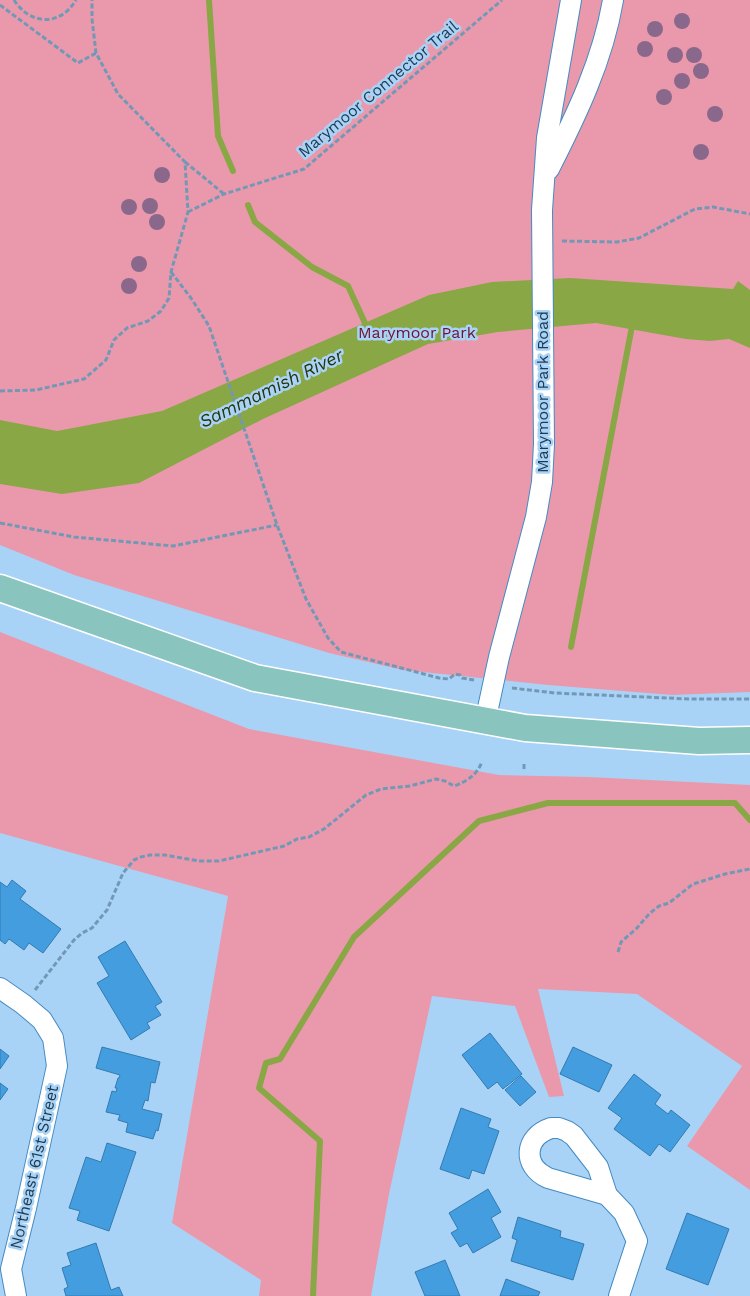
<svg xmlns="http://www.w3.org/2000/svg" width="750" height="1296" viewBox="0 0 750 1296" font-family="'Work Sans',sans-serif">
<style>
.green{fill:#ea99ac}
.water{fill:#8aa746}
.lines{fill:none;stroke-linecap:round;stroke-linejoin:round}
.stream{stroke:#8aa746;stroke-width:6}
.building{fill:#449ddf;stroke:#337bb1}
.minor-casing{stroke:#448bc2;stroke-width:22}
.major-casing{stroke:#fff;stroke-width:29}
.path{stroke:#7298b6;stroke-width:3;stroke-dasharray:5 2.5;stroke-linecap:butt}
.minor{stroke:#fff;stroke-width:20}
.major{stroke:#89c5be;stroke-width:26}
.tree{fill:#89688b}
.labels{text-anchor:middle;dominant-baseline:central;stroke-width:5;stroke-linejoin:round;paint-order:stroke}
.street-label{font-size:16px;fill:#1c3a51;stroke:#a9d3f6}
.park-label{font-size:16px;fill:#6e1034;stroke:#a9d3f6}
.water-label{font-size:18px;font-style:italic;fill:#28340b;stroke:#a9d3f6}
</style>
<rect width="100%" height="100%" fill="#a9d3f6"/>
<!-- green -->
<g class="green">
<polygon points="0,0 750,0 750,692 672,695 548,685 403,670 329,653 74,575 0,545"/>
<polygon points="0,632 249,729 499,775 589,777 750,785 750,1190 687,1146 742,1066 637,994 538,989 564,1096 549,1097 515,1006 432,996 389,1194 371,1296 259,1296 261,1280 172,1223 228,896 0,833"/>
</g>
<!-- water -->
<polygon class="water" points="570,278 733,289 738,281 750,290 750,348 729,339 710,341 686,339 596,323 498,332 428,344 263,419 139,483 62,494 0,484 0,420 57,431 162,411 429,295 492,282"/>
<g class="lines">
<!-- stream -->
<g class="stream">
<polyline points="209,0 218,136 233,171"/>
<polyline points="248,205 255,222 312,267 348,286 365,323"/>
<polyline points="571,647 633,321"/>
<polyline points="313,1296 320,1141 259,1088 266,1063 280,1059 354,937 479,821 548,803 735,803 750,820"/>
</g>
</g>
<!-- building -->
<g class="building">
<polygon points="12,880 26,891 20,899 61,929 43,953 29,943 24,950 9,939 5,944 0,940 0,882 7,887"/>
<polygon points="125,941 162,1002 155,1006 161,1015 147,1023 150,1028 131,1040 97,983 109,976 98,957"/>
<polygon points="490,1033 522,1074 503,1089 497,1082 488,1089 462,1055"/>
<polygon points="102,1047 160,1062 155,1083 151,1082 148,1101 145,1100 142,1109 162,1114 158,1131 156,1130 153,1139 126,1132 128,1123 118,1120 120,1115 106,1112 112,1091 116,1092 117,1088 115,1088 118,1078 119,1078 120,1075 96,1068"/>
<polygon points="573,1047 612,1065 599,1092 560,1074"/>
<polygon points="0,1049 9,1056 0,1069"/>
<polygon points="634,1074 661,1095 655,1104 668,1114 671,1110 690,1125 670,1152 659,1144 650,1156 614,1129 622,1118 608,1108"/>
<polygon points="521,1076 536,1092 520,1106 505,1090"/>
<polygon points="0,1083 8,1089 0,1100"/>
<polygon points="461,1108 491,1119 488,1127 499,1131 484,1174 472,1170 469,1179 440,1169"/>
<polygon points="107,1143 136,1152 109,1231 77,1220 80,1211 69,1208 86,1157 101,1162"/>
<polygon points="488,1189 501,1212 491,1218 501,1237 473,1253 467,1243 460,1247 451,1233 458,1229 449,1213"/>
<polygon points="687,1213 729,1229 708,1285 666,1269"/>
<polygon points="518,1217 561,1231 560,1237 584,1244 573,1280 511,1261 517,1240 512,1238"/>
<polygon points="96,1243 111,1290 119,1287 123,1296 66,1296 64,1289 68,1287 62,1268 71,1265 67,1253"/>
<polygon points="445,1260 460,1296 425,1296 415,1272"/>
<polygon points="506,1279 540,1292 538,1296 500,1296"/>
</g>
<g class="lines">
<defs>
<g id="minor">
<path d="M549,169C576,116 603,60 613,0"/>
<polyline points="485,722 499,657 536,517 542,482 544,444 542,210 547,138 571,0"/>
<polyline points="0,988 23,1004 42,1020 53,1038 57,1066 26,1208 11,1269 16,1296"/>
<path d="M551,1128H559L567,1131L574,1136L598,1167L607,1195L548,1178C522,1166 524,1137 551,1128Z"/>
<polyline points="607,1195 624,1213 637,1241 619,1296"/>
</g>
<polyline id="major" points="0,588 255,678 525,728 699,741 750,740"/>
</defs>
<!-- minor casing -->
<use href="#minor" class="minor-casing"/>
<!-- major casing -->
<use href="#major" class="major-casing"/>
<!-- path -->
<g class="path">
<path d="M14,0C30,25 60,27 76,0"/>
<polyline points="0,5 78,63 96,53"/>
<polyline points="185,162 224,194"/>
<polyline points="188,212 224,194 304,169 502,0"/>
<polyline points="562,241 617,242 639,238 695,209 713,207 750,214"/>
<polyline points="171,272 191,298 209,326 277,525 306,599 328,638 341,652 439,678 449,679 455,674 460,675 462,678 474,680"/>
<polyline points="0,391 36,390 84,379 106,360 114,340 127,328 148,321 161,311 169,298 171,272 188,212 185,162 118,94 96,53 92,19 92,0"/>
<polyline points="0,523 74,537 173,546 277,525"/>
<polyline points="512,688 555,693 689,699 750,699"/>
<polyline points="524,769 524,763"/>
<polyline points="618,952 621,942 637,928 649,914 659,906 669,903 693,884 725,874 750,869"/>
<path d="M35,990L74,940L82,933L92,928L107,910L123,873L134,860L141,857L150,855H165L199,861H219L284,846L297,839L309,837L324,829L366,795L381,789L410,786L436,779L445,781L454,786C467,781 476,776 482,762"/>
</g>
<!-- minor -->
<use href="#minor" class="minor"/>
<!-- major -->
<use href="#major" class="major"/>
</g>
<!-- trees -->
<g class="tree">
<circle cx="682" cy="21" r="8"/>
<circle cx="655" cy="29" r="8"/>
<circle cx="645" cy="49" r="8"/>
<circle cx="675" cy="55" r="8"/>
<circle cx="694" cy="55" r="8"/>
<circle cx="701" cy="71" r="8"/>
<circle cx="682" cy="81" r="8"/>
<circle cx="664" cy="97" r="8"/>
<circle cx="715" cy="114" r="8"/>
<circle cx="701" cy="152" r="8"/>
<circle cx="162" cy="175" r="8"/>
<circle cx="150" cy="206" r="8"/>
<circle cx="129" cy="207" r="8"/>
<circle cx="157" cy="222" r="8"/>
<circle cx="139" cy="264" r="8"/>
<circle cx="129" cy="286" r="8"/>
</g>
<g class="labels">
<!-- street labels -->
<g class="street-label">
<text transform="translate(378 89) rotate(-40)">Marymoor Connector Trail</text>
<text transform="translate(542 392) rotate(-90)">Marymoor Park Road</text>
<text transform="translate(34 1167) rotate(-77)">Northeast 61st Street</text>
</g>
<!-- park labels -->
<g class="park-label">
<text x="417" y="332">Marymoor Park</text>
</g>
<!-- water labels -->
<g class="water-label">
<text transform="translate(271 388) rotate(-26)">Sammamish River</text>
</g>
</g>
</svg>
